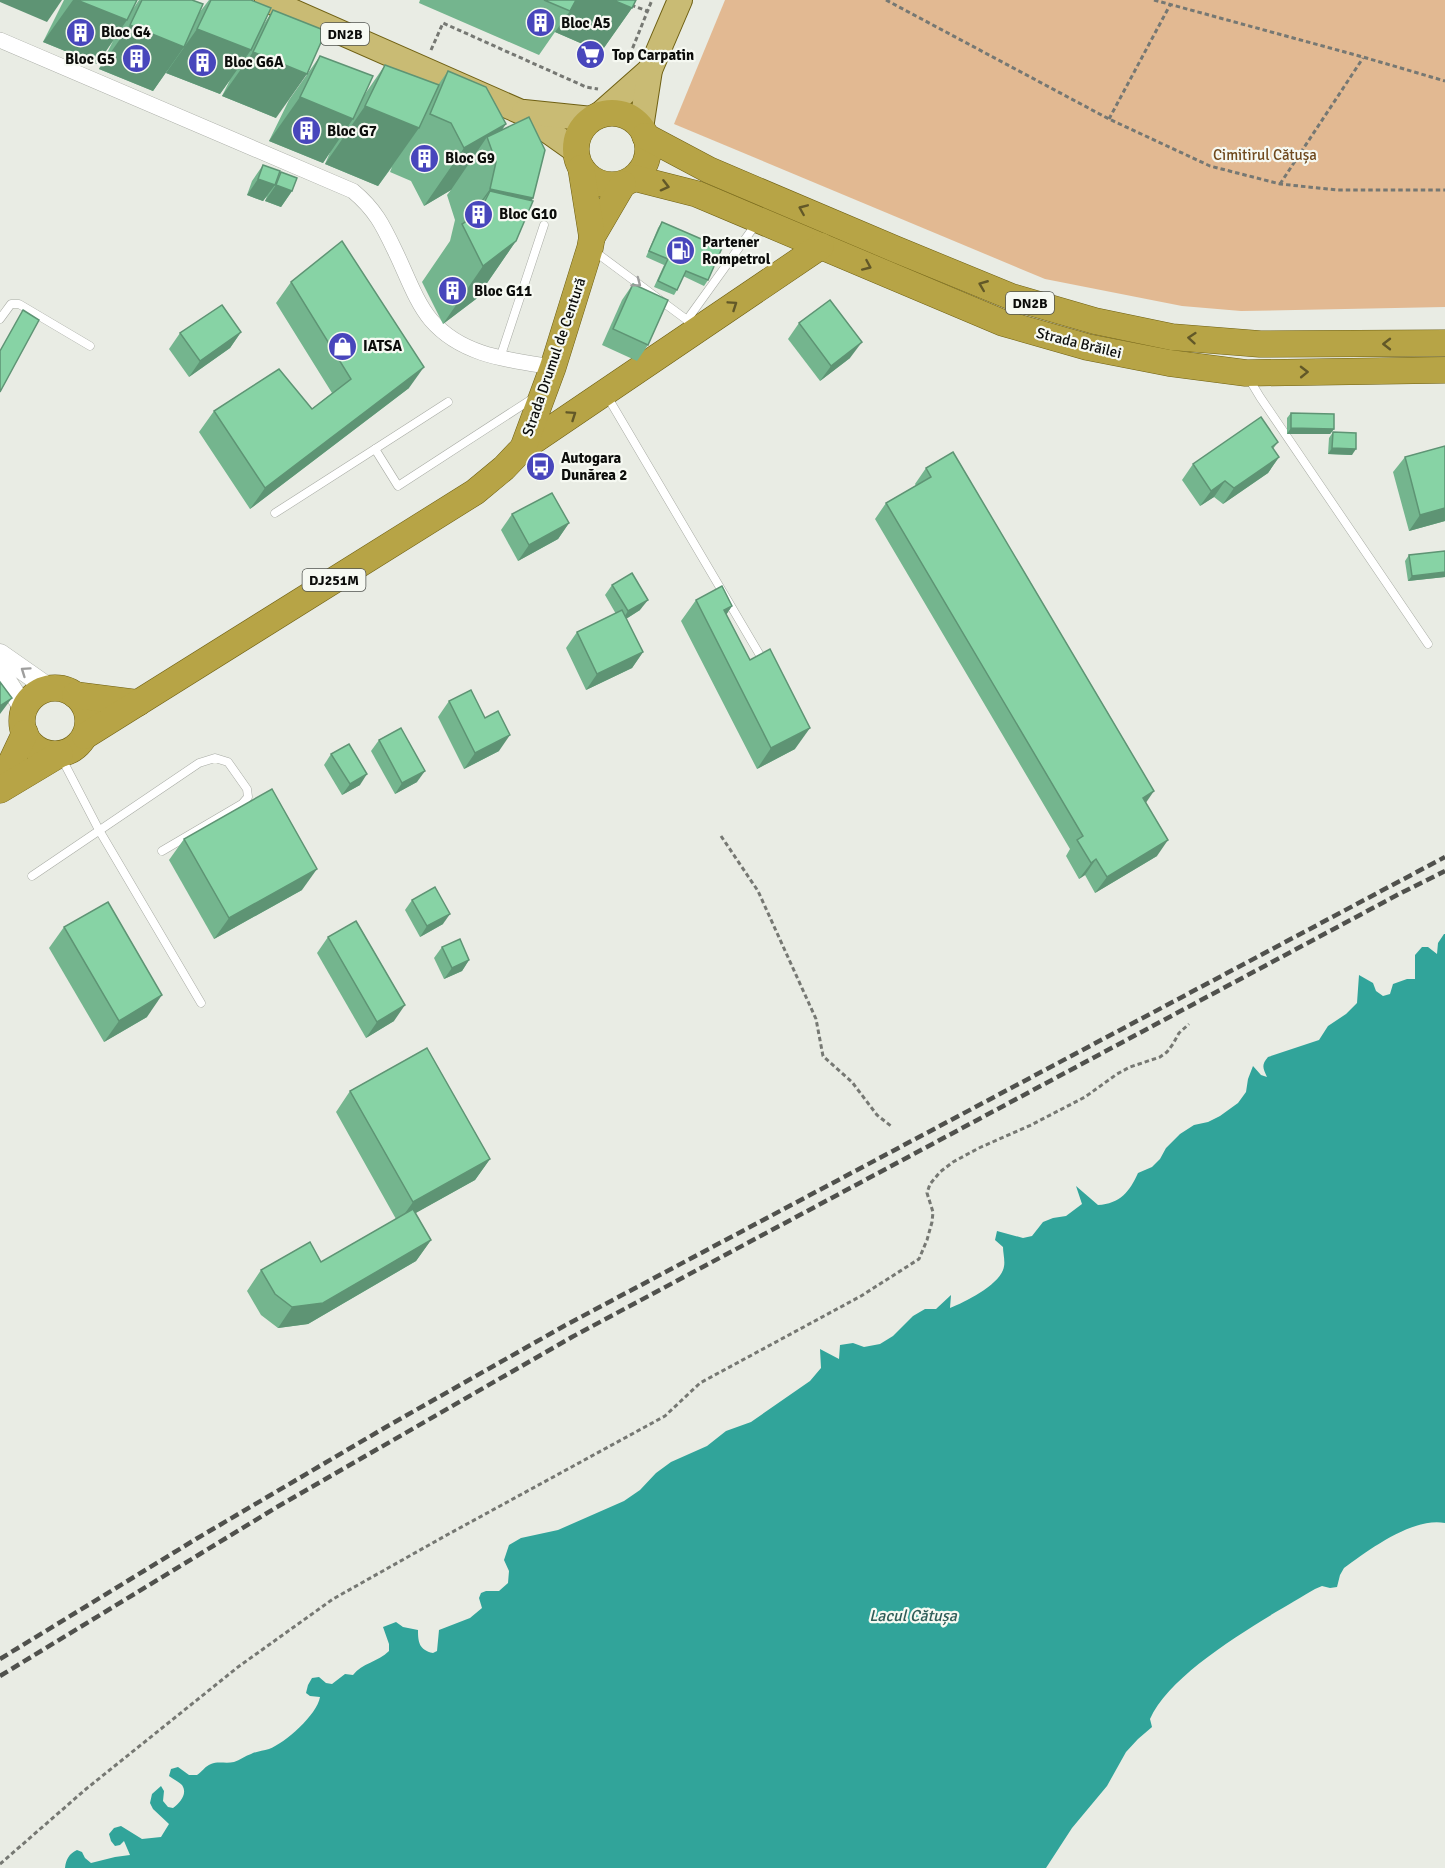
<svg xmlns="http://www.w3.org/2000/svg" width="1445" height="1868" viewBox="0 0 1445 1868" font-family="Signika,sans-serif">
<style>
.green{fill:#e2b992}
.water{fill:#31a49a}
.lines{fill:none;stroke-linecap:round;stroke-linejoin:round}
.service-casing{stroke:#a8aba4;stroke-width:9}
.minor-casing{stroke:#a8aba4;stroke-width:16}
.tertiary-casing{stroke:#a8aba4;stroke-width:21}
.primary-casing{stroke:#6f6013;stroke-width:26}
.trunk-casing{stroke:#6f6013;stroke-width:27}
.path{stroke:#767873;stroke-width:3;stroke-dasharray:4.5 3;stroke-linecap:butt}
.service{stroke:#fff;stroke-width:8}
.minor{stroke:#fff;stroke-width:15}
.tertiary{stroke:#fff;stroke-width:20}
.primary{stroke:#c9bb74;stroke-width:24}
.trunk{stroke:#b7a446;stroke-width:26}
.rail{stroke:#50514d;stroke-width:4.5;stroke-dasharray:9 4.5;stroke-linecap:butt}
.wall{fill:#74b58e}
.shaded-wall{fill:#5e9474}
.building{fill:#87d3a5;stroke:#5e9474;stroke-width:1.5}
.oneway{stroke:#625828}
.oneway2{stroke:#9e9e9d}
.labels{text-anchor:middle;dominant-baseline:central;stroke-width:4.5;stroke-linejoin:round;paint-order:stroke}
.shield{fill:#f6f9f2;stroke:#525450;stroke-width:1.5}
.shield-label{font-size:14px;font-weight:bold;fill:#0c0d0b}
.poi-label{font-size:15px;font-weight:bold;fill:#0c0d0b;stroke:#f6f9f2;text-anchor:start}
.park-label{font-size:15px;fill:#6f491d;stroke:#f6f9f2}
.street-label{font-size:15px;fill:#0c0d0b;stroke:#f6f9f2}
.water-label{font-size:16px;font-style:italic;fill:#2e5d58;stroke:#f6f9f2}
</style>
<rect width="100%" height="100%" fill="#e9ece4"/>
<!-- green -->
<polygon class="green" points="725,0 1445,0 1445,307 1241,311 1182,306 1045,279 674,124"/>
<!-- water -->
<path class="water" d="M1444,934H1445V1523C1412,1517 1369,1550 1344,1568L1340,1575L1337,1587L1330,1588L1322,1586L1315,1589C1268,1617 1172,1669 1150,1719L1152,1727L1138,1739L1126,1752L1107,1786L1072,1828L1046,1868H65C66,1859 69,1854 77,1850L82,1852L85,1858L91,1863L115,1857L130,1855L124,1841L120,1845L115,1846L111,1841L109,1834L114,1828L121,1826L142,1839L161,1837L169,1824L153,1809L150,1803L152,1794L161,1786L164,1791L163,1801L168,1807L173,1808C180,1803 188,1794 182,1785C179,1782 173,1779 169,1776L171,1769L178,1767L189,1775H197C202,1772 205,1766 211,1764C218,1761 226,1764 234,1762C240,1760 245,1756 251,1754C257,1751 263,1751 269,1749C285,1743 317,1715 320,1697L310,1696L306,1693L308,1685L312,1678L319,1677L326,1683L332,1684L345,1674L353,1675C362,1663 378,1662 389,1651V1644L383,1627L396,1622L403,1627L418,1630C418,1642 419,1650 433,1653L437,1651L439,1630L470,1618L482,1608L479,1598L481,1593L486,1591H499L508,1583L509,1571L504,1560L509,1545L521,1538L558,1530L624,1501L640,1490L656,1473L671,1462L707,1446L726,1431L751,1422L810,1381L821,1368L820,1349L839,1359L840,1345L853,1343L864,1347L880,1344L893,1336L913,1316L925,1309H936L951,1295L950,1308C965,1302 997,1286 1003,1270C1006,1263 1003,1254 1003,1247L995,1240L997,1231L1023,1238L1032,1236L1043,1222L1053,1218L1066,1216L1082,1204L1076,1186L1098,1205C1120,1204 1130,1191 1138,1173L1152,1167L1160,1159L1166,1148L1180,1134L1194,1125L1208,1122L1220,1116L1238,1103L1246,1092L1248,1079L1253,1066L1261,1075L1267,1077C1263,1068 1261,1065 1268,1057L1319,1040L1328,1026L1346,1014L1357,1003L1359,975L1373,983L1376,991L1383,996L1390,994L1393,984L1407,979H1415V955L1422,947H1428L1437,954L1438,943Z"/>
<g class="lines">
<defs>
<g id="service">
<polyline points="594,251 687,320 756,224"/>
<polyline points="0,319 11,304 19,304 90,346"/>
<polyline points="500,358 544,225"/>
<polyline points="1248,377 1260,397 1428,644"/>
<polyline points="607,396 764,662"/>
<polyline points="448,402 375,449 398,486 535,397"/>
<polyline points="275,513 375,449"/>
<polyline points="61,757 99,830 201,1003"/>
<polyline points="32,876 199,763 215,758 228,762 247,789 248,797 242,804 162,851"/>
</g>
<path id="minor" d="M0,40L353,191C377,211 384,228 397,255C407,276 416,302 431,320C462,356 509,360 553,367"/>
<g id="tertiary">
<polyline points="0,654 50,689"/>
<polyline points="0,671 25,710"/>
</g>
<g id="primary">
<polyline points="267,0 521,112 576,151"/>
<polyline points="524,112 592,119"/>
<polyline points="598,116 650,70"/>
<polyline points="641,128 650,70 680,0"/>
</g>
<g id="trunk">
<circle cx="612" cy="149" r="36"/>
<polyline points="645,136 709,170 895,249 1012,297 1095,321 1172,337 1260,344 1445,343"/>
<polyline points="634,178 697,194 1003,323 1087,347 1169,363 1246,373 1445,370"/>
<polyline points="592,237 623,184"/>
<polyline points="523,448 821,246"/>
<circle cx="55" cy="721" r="33"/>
<polyline points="75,695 138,703"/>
<polyline points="85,736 475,492 504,468 523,448 553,367 590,248 592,237 581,168"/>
<polyline points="0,786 25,733"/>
<polyline points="0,790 60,754"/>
</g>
</defs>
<!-- service casing -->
<use href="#service" class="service-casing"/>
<!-- minor casing -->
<use href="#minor" class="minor-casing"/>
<!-- tertiary casing -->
<use href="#tertiary" class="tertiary-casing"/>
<!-- primary casing -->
<use href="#primary" class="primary-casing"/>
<!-- trunk casing -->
<use href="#trunk" class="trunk-casing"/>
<!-- path -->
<g class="path">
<polyline points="886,0 1109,119 1210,166 1280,184 1338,190 1445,190"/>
<polyline points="1154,0 1363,57 1445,81"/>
<polyline points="631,5 647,11"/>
<polyline points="431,50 443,23 586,87 598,89"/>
<polyline points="627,62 652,0"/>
<polyline points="1109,119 1170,5"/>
<polyline points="1280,184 1363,58"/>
<polyline points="721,836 758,891 816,1019 823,1056 852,1082 877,1115 891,1126"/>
<polyline points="0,1864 86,1789 238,1667 333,1599 445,1536 665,1416 700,1383 861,1296 919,1259 927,1240 932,1222 933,1212 927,1193 930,1184 940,1172 953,1162 979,1148 1031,1125 1085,1097 1117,1074 1130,1067 1160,1057 1167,1052 1173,1044 1179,1033 1189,1024"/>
</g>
<!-- service -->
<use href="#service" class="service"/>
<!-- minor -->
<use href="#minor" class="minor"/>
<!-- tertiary -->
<use href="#tertiary" class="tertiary"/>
<!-- primary -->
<use href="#primary" class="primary"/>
<!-- trunk -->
<use href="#trunk" class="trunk"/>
<!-- rail -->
<g class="rail">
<polyline points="0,1659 196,1539 386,1427 564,1326 1445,857"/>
<polyline points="0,1676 277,1507 572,1337 1399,894 1445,871"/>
</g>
</g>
<!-- wall -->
<g class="wall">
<polygon points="64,0 137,0 133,9 139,0 192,0 199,13 209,0 251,0 262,27 273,10 276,118 222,96 230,80 220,94 166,73 168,69 153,91 99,69 113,41 97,64 43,42"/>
<polygon points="420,0 636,0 632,8 601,52 555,32 539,55 419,3"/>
<polygon points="320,56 365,94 385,65 438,85 448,71 506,124 501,131 533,198 516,241 476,299 443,324 422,282 450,241 455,220 447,195 451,190 424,206 411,181 390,172 392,167 378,186 325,164 331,150 323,163 269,141 289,100"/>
<polygon points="263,165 278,177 281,172 292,191 281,207 265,201 267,196 263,201 247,195 252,181"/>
<polygon points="662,222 708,280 704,286 683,276 677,290 674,295 654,287 664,265 646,257 658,228"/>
<polygon points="291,282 409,388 250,509 199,432 214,411 312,409 332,393 276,303"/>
<polygon points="633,284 648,345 637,361 602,345 622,300"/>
<polygon points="799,323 850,358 820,381 788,339"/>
<polygon points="241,332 230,348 189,377 169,349 180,333"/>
<polygon points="1291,413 1334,429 1330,434 1287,434 1287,418"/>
<polygon points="1333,432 1352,455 1328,454 1329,438"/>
<polygon points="1278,442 1273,449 1279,457 1268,473 1223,504 1214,497 1200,506 1182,480 1193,464"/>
<polygon points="1445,446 1445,521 1409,531 1393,472 1405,457"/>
<polygon points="926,468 1146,803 1157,856 1095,893 1085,875 1079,879 1066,856 1070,849 875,519 886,503 916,486 915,484"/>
<polygon points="512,514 569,523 558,539 518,561 501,530"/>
<polygon points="1445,551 1445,577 1408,581 1405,561 1409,555"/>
<polygon points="612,585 640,610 626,619 643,652 632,668 586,690 566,648 577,632 616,614 605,595"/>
<polygon points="696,600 732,606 726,615 795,749 757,769 681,621"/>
<polygon points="449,701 499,751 464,769 438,717"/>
<polygon points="379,740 417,782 395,794 371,751"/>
<polygon points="331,754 360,785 342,795 324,765"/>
<polygon points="184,839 302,890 214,939 169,860"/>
<polygon points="412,900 443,924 420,937 405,910"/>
<polygon points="64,927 147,1017 104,1042 49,948"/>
<polygon points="328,937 394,1021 366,1038 317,953"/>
<polygon points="442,947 469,960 462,971 444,979 434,958"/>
<polygon points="350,1091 490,1159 475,1180 415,1213 431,1240 416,1261 308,1324 278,1328 261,1315 247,1291 261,1270 321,1262 396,1219 336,1112"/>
</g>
<!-- shaded-wall -->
<g class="shaded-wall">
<polygon points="0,0 62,0 47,22 0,2"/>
<polygon points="73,0 77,0 127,20 97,64 43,42"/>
<polygon points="574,0 613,0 632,8 601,52 555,32 570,11"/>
<polygon points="130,25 184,47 153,91 99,69"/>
<polygon points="197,29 251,50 220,94 166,73"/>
<polygon points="253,52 307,74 276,118 222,96"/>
<polygon points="300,97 353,119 323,163 269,141"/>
<polygon points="365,106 419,128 378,186 325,164"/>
<polygon points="506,124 490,146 487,137 451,190 424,206 464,148"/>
<polygon points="258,179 275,185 263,201 247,195"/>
<polygon points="276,185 292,191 281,207 265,201"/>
<polygon points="490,189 533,198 493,256 490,191 464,228 463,226"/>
<polygon points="516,241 476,299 443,324 483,266"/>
<polygon points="241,332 230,348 189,377 200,361"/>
<polygon points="862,342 850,358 820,381 831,366"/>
<polygon points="424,367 409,388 250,509 265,488"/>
<polygon points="1291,428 1334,429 1330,434 1287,434"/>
<polygon points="1332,448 1356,449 1352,455 1328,454"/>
<polygon points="1279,457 1268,473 1223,504 1234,488"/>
<polygon points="1225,481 1214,497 1200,506 1211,491"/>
<polygon points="1445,508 1445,521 1409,531 1420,515"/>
<polygon points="569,523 558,539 518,561 529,545"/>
<polygon points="1445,572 1445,577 1408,581 1412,576"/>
<polygon points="648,600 640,610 621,622 628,611"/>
<polygon points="732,606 717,628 724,610"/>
<polygon points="643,652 632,668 586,690 597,674"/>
<polygon points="12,698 0,714 0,706"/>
<polygon points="810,728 795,749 757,769 771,748"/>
<polygon points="510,735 499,751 464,769 475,753"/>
<polygon points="425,771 417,782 395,794 402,783"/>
<polygon points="367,774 360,785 342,795 350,784"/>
<polygon points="1154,791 1143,807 1143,798"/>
<polygon points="1168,840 1157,856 1095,893 1107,877"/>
<polygon points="1096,859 1085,875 1079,879 1091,863"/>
<polygon points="317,869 302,890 214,939 229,918"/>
<polygon points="450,914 443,924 420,937 427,926"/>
<polygon points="469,960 462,971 444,979 452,968"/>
<polygon points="162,995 147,1017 104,1042 119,1021"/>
<polygon points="405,1005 394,1021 366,1038 377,1022"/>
<polygon points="490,1159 475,1180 398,1223 413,1202"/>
<polygon points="431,1240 416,1261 308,1324 278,1328 292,1307"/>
</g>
<!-- building -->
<g class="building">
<polygon points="77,0 137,0 127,20"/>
<polygon points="142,0 192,0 203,4 184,47 130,25"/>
<polygon points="211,0 251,0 271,8 251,50 197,29"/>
<polygon points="544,0 576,0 570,11"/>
<polygon points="613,0 636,0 632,8"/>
<polygon points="273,10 326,31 307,74 253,52"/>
<polygon points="320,56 373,76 353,119 300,97"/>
<polygon points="385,65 439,85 419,128 365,106"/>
<polygon points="448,71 486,87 506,124 464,148 451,123 430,114"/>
<polygon points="529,117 545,150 533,198 490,189 496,162 487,137"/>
<polygon points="263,165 280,171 275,185 258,179"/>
<polygon points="281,172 297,178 292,191 276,185"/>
<polygon points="490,191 533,201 516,241 483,266 462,224 479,213"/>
<polygon points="662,222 722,248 708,280 686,271 677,290 658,281 668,259 649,251"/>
<polygon points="342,241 424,367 265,488 214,411 279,369 312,409 351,379 291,282"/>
<polygon points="633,284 668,300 648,345 613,329"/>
<polygon points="830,300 862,342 831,366 799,323"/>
<polygon points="222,305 241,332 200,361 180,333"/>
<polygon points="23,310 39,320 0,392 0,351"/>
<polygon points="1291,413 1334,414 1334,429 1291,428"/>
<polygon points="1261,417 1278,442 1272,447 1279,457 1234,488 1225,481 1211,491 1193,464"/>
<polygon points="1333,432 1356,433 1356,449 1332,448"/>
<polygon points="1445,446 1445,508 1420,515 1405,457"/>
<polygon points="953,452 1154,791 1143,798 1168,840 1107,877 1096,859 1091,863 1077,840 1083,836 886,503 931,477 926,468"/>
<polygon points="552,493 569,523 529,545 512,514"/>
<polygon points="1445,551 1445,572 1412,576 1409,555"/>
<polygon points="632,573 648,600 628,611 612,585"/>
<polygon points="722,586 732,606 724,610 750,660 770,649 810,728 771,748 696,600"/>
<polygon points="622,610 643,652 597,674 577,632"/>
<polygon points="0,682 12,698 0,706"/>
<polygon points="471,690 485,718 498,711 510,735 475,753 449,701"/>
<polygon points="401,728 425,771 402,783 379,740"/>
<polygon points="349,744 367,774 350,784 331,754"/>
<polygon points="272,789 317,869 229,918 184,839"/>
<polygon points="435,887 450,914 427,926 412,900"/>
<polygon points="108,902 162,995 119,1021 64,927"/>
<polygon points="356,921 405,1005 377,1022 328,937"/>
<polygon points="460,939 469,960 452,968 442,947"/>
<polygon points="427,1048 490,1159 413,1202 350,1091"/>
<polygon points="413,1209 431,1240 323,1303 292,1307 275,1294 261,1270 310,1242 321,1262"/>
</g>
<!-- one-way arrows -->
<defs><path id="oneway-chevron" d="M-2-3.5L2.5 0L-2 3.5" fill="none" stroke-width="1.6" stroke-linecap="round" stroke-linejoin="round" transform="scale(1.5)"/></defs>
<g class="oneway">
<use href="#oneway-chevron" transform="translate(665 186) rotate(14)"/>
<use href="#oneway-chevron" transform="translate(803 209) rotate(-157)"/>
<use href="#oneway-chevron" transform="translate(867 266) rotate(24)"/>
<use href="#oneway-chevron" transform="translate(983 285) rotate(-158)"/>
<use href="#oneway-chevron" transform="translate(733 305) rotate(-34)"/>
<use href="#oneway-chevron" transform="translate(1192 338) rotate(-175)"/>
<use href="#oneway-chevron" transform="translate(1387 344) rotate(180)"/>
<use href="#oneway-chevron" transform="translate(1304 372) rotate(-1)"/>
<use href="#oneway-chevron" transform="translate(572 415) rotate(-34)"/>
</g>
<g class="oneway2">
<use href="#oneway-chevron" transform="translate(637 283) rotate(37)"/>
<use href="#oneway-chevron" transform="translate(25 671) rotate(-145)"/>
</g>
<!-- icons -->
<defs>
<symbol id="building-disc" viewBox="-11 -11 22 22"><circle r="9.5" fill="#4846bc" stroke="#f6f9f2"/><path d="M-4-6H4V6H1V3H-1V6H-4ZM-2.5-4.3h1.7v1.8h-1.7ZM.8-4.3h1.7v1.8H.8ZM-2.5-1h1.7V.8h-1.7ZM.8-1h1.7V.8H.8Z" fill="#fff"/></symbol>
<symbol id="supermarket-disc" viewBox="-11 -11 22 22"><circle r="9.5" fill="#4846bc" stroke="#f6f9f2"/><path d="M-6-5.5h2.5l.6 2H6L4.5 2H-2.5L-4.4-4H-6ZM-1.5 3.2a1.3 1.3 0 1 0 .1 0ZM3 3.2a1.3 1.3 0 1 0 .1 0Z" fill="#fff"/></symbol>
<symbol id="fuel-disc" viewBox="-11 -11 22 22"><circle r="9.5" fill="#4846bc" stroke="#f6f9f2"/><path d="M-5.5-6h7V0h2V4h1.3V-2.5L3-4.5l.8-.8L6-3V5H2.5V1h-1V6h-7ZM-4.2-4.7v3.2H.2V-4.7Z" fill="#fff"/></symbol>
<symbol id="shop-disc" viewBox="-11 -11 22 22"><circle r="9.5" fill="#4846bc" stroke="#f6f9f2"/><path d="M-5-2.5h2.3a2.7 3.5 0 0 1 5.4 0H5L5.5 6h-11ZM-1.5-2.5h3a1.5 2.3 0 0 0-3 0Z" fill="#fff"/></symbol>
<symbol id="bus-disc" viewBox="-11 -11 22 22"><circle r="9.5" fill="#4846bc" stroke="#f6f9f2"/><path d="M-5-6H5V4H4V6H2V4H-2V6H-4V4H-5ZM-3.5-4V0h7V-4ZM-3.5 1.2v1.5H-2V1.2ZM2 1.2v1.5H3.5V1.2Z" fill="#fff"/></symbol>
</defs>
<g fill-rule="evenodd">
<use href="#building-disc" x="524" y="6" width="33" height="33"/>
<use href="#building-disc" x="64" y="16" width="33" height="33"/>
<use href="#supermarket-disc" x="574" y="38" width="33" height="33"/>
<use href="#building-disc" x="120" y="42" width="33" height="33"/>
<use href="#building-disc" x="186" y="46" width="33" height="33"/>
<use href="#building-disc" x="290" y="114" width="33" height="33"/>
<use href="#building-disc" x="408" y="142" width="33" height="33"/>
<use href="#building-disc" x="462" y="198" width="33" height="33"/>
<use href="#fuel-disc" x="664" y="234" width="33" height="33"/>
<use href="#building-disc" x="436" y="274" width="33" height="33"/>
<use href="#shop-disc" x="326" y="330" width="33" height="33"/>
<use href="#bus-disc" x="524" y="450" width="33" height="33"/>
</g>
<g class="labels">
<!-- shield labels -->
<g class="shield">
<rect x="321" y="23" width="48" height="22" rx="4.5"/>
<rect x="1006" y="292" width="48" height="22" rx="4.5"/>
<rect x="302.5" y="569" width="63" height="22" rx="4.5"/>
</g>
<g class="shield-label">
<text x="345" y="34">DN2B</text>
<text x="1030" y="303">DN2B</text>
<text x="334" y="580">DJ251M</text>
</g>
<!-- poi labels -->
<g class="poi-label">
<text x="561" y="23">Bloc A5</text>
<text x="101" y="32">Bloc G4</text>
<text x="612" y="55">Top Carpatin</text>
<text x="115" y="59" text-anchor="end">Bloc G5</text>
<text x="224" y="62">Bloc G6A</text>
<text x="327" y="131">Bloc G7</text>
<text x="445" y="158">Bloc G9</text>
<text x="499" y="214">Bloc G10</text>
<text x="702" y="242">Partener<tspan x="702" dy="17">Rompetrol</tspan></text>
<text x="474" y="291">Bloc G11</text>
<text x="363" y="346">IATSA</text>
<text x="561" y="458">Autogara<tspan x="561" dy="17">Dunărea 2</tspan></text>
</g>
<!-- park labels -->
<g class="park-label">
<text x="1265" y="155">Cimitirul Cătușa</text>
</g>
<!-- street labels -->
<g class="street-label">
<text transform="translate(1079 343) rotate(14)">Strada Brăilei</text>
<text transform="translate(554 357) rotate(-71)">Strada Drumul de Centură</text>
</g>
<!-- water labels -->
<g class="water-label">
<text x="913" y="1616">Lacul Cătușa</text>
</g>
</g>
</svg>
